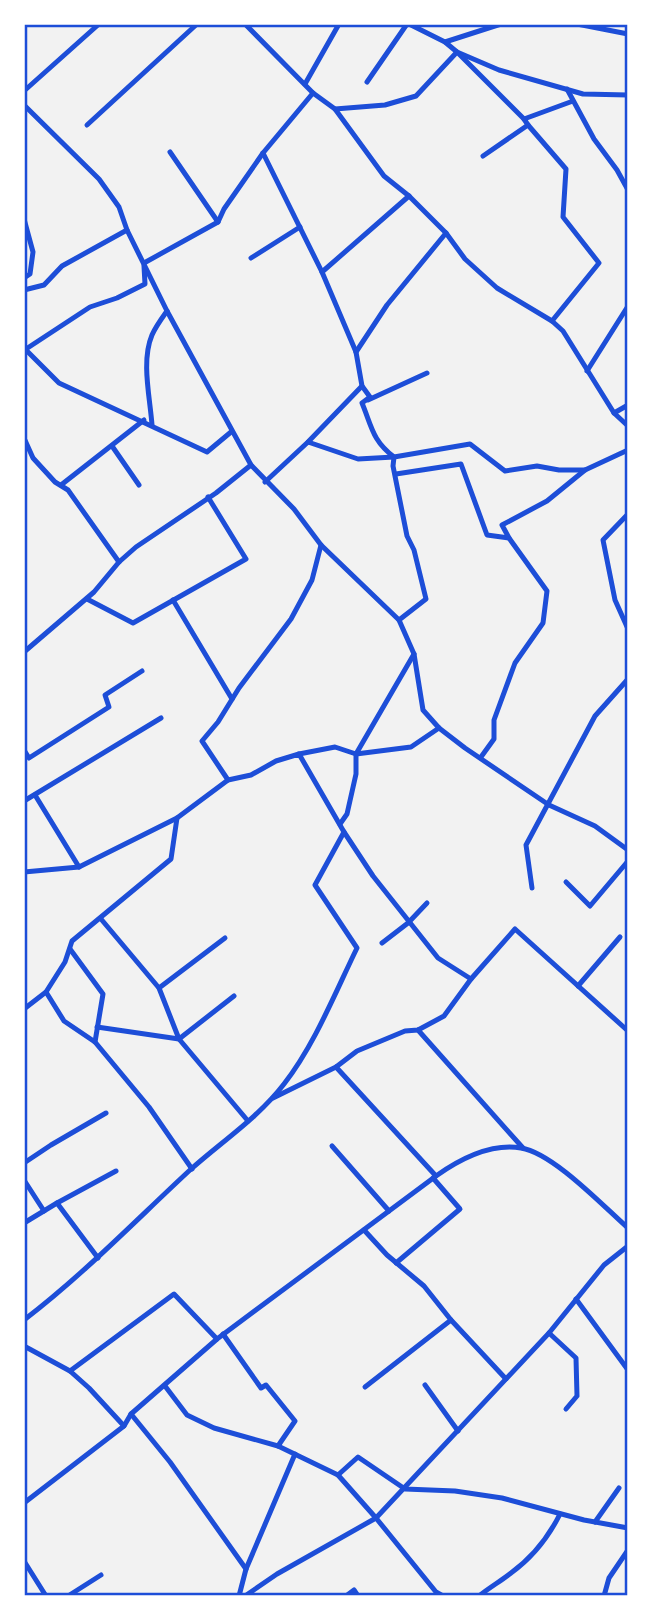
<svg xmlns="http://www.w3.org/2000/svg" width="652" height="1620" viewBox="0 0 652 1620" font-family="'Asap Condensed',sans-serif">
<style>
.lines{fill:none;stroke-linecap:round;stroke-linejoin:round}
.minor{stroke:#1d4ed8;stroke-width:5}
.neatline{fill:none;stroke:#1d4ed8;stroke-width:2.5}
</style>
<rect width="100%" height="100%" fill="#f2f2f2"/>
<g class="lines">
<!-- minor -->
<g class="minor">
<polyline points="245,24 313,93 335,109 384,176 409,196 446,233 465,259 497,288 552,321 563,331 614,413 628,426"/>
<polyline points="409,24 445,42 457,52 499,70 583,94 628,95"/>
<polyline points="577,24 628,34"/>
<polyline points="445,42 501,24"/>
<polyline points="367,82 407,24"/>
<polyline points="305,84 339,24"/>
<polyline points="567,89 594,139 617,170 628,190"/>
<polyline points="24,91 99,24"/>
<polyline points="24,105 99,179 119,207 127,230 167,311 251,465 294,509 321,545 399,620 414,654 423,710 439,728 465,748 549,805 595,826 628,850"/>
<polyline points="335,109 385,105 416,96 457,52 524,119"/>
<polyline points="87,125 197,24"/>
<polyline points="528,125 566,169 563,217 599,263 552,321"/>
<polyline points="170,152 218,222"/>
<path d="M263,153L322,272L356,352L362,386L370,397L362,403C372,427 372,440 394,457L393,466L407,536L414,550L426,599L399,620"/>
<polyline points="483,156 528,125 524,119 573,101"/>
<polyline points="24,219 33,252 30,274 24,278"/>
<polyline points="251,258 300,227"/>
<polyline points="144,263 218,222 224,209 263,153 313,93"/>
<polyline points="322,272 409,196"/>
<polyline points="24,290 44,285 62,266 127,230"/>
<polyline points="24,348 59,383 207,452 231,432"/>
<polyline points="26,349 90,307 117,298 145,284 144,266"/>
<polyline points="356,352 387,305 446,233"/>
<polyline points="587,371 628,306"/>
<polyline points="368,400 427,373"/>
<polyline points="614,413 628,405"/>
<path d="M152,425C150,397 141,361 152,335C156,326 162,318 167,311"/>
<polyline points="24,438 33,458 55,482 68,490 119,562"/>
<polyline points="308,442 362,386"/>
<polyline points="112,446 139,485"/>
<polyline points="396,474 461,464 487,535 509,538"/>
<polyline points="265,482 308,442 358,459 394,457 470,444 505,471 537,466 559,470 585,470"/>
<polyline points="61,485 144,420"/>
<polyline points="628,514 603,540 615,600 628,629"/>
<polyline points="87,599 133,623 246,559 208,497"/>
<polyline points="173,600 232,699"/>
<polyline points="24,652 94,592 119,562 136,547 216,493 251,465"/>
<polyline points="24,750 29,758 109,707 105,695 142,671"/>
<polyline points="299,754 335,747 356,754 411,747 439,728"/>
<polyline points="481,757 494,739 494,720 515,663 543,623 547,591 509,538 502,525 547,501 585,470 628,450"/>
<polyline points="228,780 202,741 218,722 239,688 291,619 312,580 321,545"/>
<polyline points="35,795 79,867"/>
<polyline points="24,801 161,718"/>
<polyline points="340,824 347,814 356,774 356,754 414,654"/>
<polyline points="344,832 373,876 438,958 471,979"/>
<path d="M24,872L79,867L177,818L228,780L251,775L276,761L299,754L344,832L315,885L357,948C335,993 315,1044 284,1084C258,1118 221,1142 190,1170C135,1221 84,1274 24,1320"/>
<polyline points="566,882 590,906 628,861"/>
<polyline points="532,888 526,845 595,716 628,679"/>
<polyline points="101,919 159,988 179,1039 248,1121"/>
<polyline points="382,943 408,923 427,903"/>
<polyline points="70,949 103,994 95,1042"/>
<polyline points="578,986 620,937"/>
<polyline points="159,988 225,938"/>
<polyline points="46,992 64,1021 95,1042 149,1107 192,1169"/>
<polyline points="24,1009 46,992 65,962 72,941 171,859 177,818"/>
<polyline points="97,1027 179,1039 234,996"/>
<polyline points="418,1030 523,1148"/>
<polyline points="336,1067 436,1176"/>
<polyline points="273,1098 336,1067 357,1051 405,1031 418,1030 444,1016 471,979 515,929 628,1031"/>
<polyline points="332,1146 389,1211"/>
<polyline points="24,1163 51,1145 106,1113"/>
<polyline points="24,1180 44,1211"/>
<polyline points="57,1203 98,1258"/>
<polyline points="24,1223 57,1203 116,1171"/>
<polyline points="364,1230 387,1255 424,1286 451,1320 506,1379"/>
<polyline points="396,1263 460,1209 433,1178"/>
<polyline points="576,1299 628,1370"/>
<polyline points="549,1333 576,1358 577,1396 566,1409"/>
<polyline points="223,1334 261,1388 266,1385 295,1421 278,1446"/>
<polyline points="24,1346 70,1371 89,1388 124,1426"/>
<polyline points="70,1371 174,1294 217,1339"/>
<polyline points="425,1385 458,1431"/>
<polyline points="165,1386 187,1415 214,1428 278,1446 338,1475 358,1457 405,1489 455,1491 502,1498 584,1520 628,1528"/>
<polyline points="365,1387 451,1320"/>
<polyline points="131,1414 170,1462 246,1569"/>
<polyline points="338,1475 376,1518 436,1592 443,1596"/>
<path d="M24,1503L124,1426L131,1414L217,1339L436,1176C460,1159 491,1143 521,1148C553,1153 603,1206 628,1228"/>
<polyline points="595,1522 619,1488"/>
<polyline points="24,1561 46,1596"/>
<polyline points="68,1596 101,1575"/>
<polyline points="239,1596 246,1569 295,1454"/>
<polyline points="245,1596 277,1574 376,1518 549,1333 604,1265 628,1246"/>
<polyline points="346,1596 354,1590 358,1596"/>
<path d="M479,1596C490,1587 501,1581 511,1573C533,1557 548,1538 560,1514"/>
<polyline points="604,1596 609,1578 628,1550"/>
</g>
</g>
<!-- border -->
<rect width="652" height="1620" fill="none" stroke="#ffffff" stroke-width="52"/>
<rect x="26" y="26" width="600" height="1568" class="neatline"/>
</svg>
